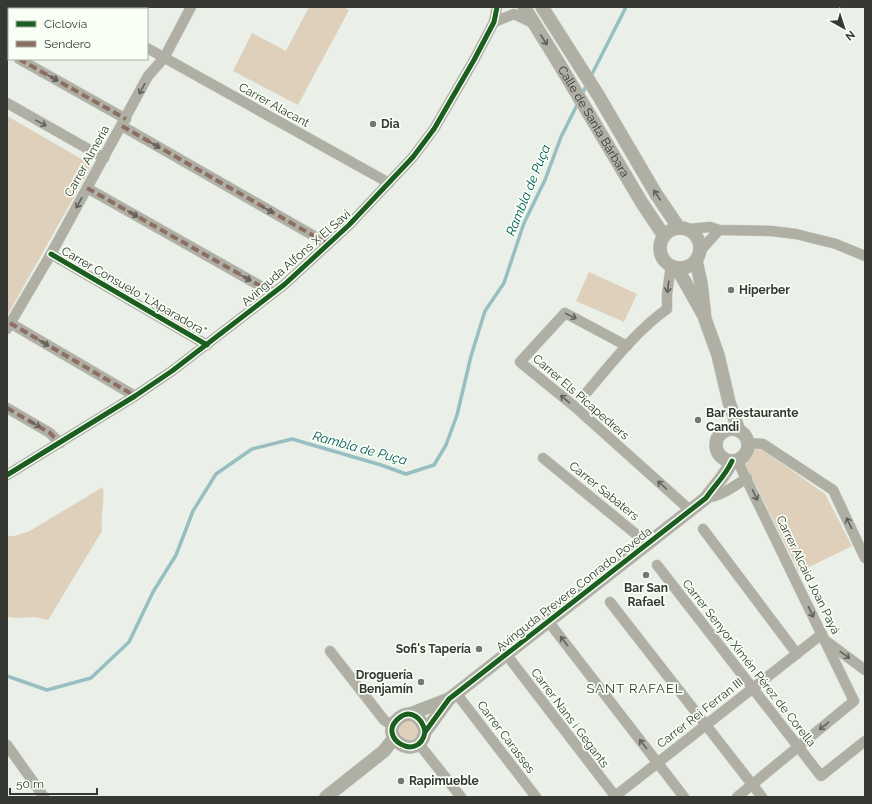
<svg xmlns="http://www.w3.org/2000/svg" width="872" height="804" viewBox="0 0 872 804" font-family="Raleway,sans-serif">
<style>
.green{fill:#ded0bb}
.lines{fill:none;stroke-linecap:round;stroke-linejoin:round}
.stream{stroke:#97bfc1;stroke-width:3.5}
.minor-casing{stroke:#c7cac5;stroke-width:11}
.tertiary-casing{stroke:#c7cac5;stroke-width:14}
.minor{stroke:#afafa4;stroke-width:10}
.tertiary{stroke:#afafa4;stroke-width:13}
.quiet{stroke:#8d6e63;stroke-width:4;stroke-dasharray:8 4;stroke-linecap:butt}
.cycleway-casing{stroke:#f8fff5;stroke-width:8}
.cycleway{stroke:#1b5e20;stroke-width:5}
.oneway{stroke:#60625b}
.poi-dot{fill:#747872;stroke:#f8fff5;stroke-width:1.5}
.labels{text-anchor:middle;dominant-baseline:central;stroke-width:3.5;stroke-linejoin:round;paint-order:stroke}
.street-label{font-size:12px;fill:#353833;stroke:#f8fff5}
.poi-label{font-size:12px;font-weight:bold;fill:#353833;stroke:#f8fff5;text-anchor:start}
.water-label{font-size:13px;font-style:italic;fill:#00555c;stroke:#f8fff5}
.neighbourhood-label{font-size:13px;letter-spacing:1px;fill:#323930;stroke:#f8fff5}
</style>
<rect width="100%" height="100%" fill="#eaefe8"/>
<!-- green -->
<g class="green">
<polygon points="309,7 343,7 349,10 298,105 233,71 252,33 286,51"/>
<polygon points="7,116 92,165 7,316"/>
<polygon points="589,272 637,294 624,322 576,301"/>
<polygon points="754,449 763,450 825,494 852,546 799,572 745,464 753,455"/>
<path d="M103,487C105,502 100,516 102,531L48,620L34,617L18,618L7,617V536H14L28,532Z"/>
<circle cx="409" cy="730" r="10"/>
</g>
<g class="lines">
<!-- stream -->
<g class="stream">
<polyline points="590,78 626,7"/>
<polyline points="581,96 587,84"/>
<polyline points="7,676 47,690 91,678 129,642 153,592 176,555 193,511 216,474 252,449 292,439 381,465 406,474 434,465 446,445 457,415 471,356 485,311 504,283 524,223 545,180 561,137 579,101"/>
</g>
<defs>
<g id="minor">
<polyline points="71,7 74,9"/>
<polyline points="90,9 91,7"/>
<polyline points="494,22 514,14 533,23"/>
<polyline points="147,48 389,183"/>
<polyline points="7,52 9,53"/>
<polyline points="19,59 126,119"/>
<polyline points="7,103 104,158"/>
<polyline points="122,126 328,244"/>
<polyline points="87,188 273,293"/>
<polyline points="689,229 710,227 719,230 771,231 796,234 836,244 865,256"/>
<polyline points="701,250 719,230"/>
<polyline points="51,254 207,345"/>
<polyline points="10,323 135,396"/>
<polyline points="7,329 51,254 148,76 164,58 191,7"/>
<polyline points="627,346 565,313 520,362 574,406 691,511"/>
<path d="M587,392C611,364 637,330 667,309V294L671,266"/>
<polyline points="7,408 50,433 60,443"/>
<polyline points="748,443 763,444 833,490 865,558"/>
<polyline points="543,458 648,544"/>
<polyline points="7,475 135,396 172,371 285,284 349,225 413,157 434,129 474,60 494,22 497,7"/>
<path d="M706,498C722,496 734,486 747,478"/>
<polyline points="703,529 797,654"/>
<polyline points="657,565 821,776 865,741"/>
<polyline points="610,602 762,797"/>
<polyline points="548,621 684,797"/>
<polyline points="826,641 865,670"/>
<polyline points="330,651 384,720 393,726"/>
<polyline points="506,654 615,796"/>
<polyline points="456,693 536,797"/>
<polyline points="419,744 461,797"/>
<polyline points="7,745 44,797"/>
<polyline points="614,797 822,634"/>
<polyline points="737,797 854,701 737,460"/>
</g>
<g id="tertiary">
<path id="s1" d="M524,7L558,62L642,203L664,236"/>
<polyline points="542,7 598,95 656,194 679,228"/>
<circle cx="680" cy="248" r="20"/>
<polyline points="696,261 701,283 705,319 718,355 729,402 739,431"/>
<polyline points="677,268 703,314"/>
<circle cx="732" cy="445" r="16"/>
<polyline points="410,714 449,699"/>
<path d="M425,732C423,719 411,708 399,718C375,737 419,764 425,732L449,699L706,498C715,485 726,475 732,461"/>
<polyline points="326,797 384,751 394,738"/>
</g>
</defs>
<!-- minor casing -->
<use href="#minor" class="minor-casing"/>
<!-- tertiary casing -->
<use href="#tertiary" class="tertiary-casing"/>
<!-- minor -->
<use href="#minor" class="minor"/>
<!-- tertiary -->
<use href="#tertiary" class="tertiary"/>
<!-- quiet -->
<g class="quiet">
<polyline points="7,52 9,53"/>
<polyline points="19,59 126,119"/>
<polyline points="122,126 328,244"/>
<polyline points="87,188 273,293"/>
<polyline points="10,323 135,396"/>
<polyline points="7,408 50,433 60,443"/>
</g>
<defs>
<g id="cycleway">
<polyline points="51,254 207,345"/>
<polyline points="7,475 135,396 172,371 285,284 349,225 413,157 434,129 474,60 494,22 497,7"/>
<path d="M425,732C423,719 411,708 399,718C375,737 419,764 425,732L449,699L706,498C715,485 726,475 732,461"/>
</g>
</defs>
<!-- cycleway casing -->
<use href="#cycleway" class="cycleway-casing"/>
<!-- cycleway -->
<use href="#cycleway" class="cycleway"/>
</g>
<!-- one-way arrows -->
<defs><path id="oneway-shaft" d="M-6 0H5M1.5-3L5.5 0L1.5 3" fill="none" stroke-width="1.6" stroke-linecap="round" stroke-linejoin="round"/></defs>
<g class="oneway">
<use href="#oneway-shaft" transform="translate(544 40) rotate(57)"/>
<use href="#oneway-shaft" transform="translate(53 78) rotate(29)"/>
<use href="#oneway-shaft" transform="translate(142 89) rotate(118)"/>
<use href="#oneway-shaft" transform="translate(41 123) rotate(29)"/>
<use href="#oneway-shaft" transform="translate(155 145) rotate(30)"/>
<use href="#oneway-shaft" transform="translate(657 195) rotate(-123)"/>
<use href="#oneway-shaft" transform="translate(79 203) rotate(118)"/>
<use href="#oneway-shaft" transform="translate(268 210) rotate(30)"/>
<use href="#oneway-shaft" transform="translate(133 214) rotate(29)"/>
<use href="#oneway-shaft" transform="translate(246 278) rotate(29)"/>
<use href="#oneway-shaft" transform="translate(668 287) rotate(98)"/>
<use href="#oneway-shaft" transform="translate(571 316) rotate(26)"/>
<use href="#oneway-shaft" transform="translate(44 343) rotate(30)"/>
<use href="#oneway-shaft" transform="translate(565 399) rotate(-140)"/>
<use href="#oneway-shaft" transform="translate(35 424) rotate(30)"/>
<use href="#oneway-shaft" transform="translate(662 485) rotate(-138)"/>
<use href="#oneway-shaft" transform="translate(755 495) rotate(64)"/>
<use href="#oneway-shaft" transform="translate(849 523) rotate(-115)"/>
<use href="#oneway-shaft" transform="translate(811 612) rotate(64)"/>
<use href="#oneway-shaft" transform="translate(564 641) rotate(-128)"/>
<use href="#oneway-shaft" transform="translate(845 655) rotate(36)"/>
<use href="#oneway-shaft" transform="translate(824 726) rotate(141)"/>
<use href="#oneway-shaft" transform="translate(643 744) rotate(-128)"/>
</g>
<!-- markers -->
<g class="poi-dot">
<circle cx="373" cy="124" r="4"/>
<circle cx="731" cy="290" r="4"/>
<circle cx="698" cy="420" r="4"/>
<circle cx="646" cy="575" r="4"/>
<circle cx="479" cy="649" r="4"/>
<circle cx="421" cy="682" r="4"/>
<circle cx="401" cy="781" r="4"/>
</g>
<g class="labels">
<!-- street labels -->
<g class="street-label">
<text transform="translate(274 105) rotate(29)">Carrer Alacant</text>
<text stroke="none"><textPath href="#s1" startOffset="134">Calle de Santa Bárbara</textPath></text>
<text transform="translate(87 161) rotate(-61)">Carrer Almeria</text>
<text transform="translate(296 258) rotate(-41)">Avinguda Alfons X El Savi</text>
<text transform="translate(134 291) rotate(30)">Carrer Consuelo "L'Aparadora"</text>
<text transform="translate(581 397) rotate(41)">Carrer Els Picapedrers</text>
<text transform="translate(604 491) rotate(39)">Carrer Sabaters</text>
<text transform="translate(808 575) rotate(64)">Carrer Alcaid Joan Payá</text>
<text transform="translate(574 589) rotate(-38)">Avinguda Prevere Conrado Poveda</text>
<text transform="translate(749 663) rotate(52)">Carrer Senyor Ximén Pérez de Corella</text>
<text transform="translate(700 713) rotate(-38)">Carrer Rei Ferran III</text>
<text transform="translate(570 718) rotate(53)">Carrer Nans i Gegants</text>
<text transform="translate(506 737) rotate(53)">Carrer Carasses</text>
</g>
<!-- poi labels -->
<g class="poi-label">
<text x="381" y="124">Dia</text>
<text x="739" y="290">Hiperber</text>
<text x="706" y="413">Bar Restaurante<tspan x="706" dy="14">Candi</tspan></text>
<text x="646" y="588" text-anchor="middle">Bar San<tspan x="646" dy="14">Rafael</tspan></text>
<text x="471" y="649" text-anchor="end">Sofi's Tapería</text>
<text x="413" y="675" text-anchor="end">Droguería<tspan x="413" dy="14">Benjamín</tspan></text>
<text x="409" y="781">Rapimueble</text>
</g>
<!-- water labels -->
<g class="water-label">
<text transform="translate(528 190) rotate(-68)">Rambla de Puça</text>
<text transform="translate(360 448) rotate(15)">Rambla de Puça</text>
</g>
<!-- neighbourhood labels -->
<g class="neighbourhood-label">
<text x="635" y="688">SANT RAFAEL</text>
</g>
</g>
<!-- border -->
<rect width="872" height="804" fill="none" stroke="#353833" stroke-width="16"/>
<!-- legend -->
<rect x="8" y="8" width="140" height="52" fill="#f8fff5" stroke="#aaafa7"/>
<rect x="16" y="21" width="20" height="6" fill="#1b5e20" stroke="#aaafa7"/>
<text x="44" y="28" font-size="12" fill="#353833">Ciclovía</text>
<rect x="16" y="41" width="20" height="6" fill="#8d6e63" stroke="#aaafa7"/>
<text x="44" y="48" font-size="12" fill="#353833">Sendero</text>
<!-- north arrow -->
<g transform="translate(844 28) rotate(141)" stroke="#f8fff5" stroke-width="3" paint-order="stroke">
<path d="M0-3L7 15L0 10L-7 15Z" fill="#353833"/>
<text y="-6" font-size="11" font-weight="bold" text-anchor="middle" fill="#353833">N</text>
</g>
<!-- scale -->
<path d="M10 788v6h87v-6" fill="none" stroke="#353833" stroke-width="2"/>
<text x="16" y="788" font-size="12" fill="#353833" stroke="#f8fff5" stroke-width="3" paint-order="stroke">50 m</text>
</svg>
